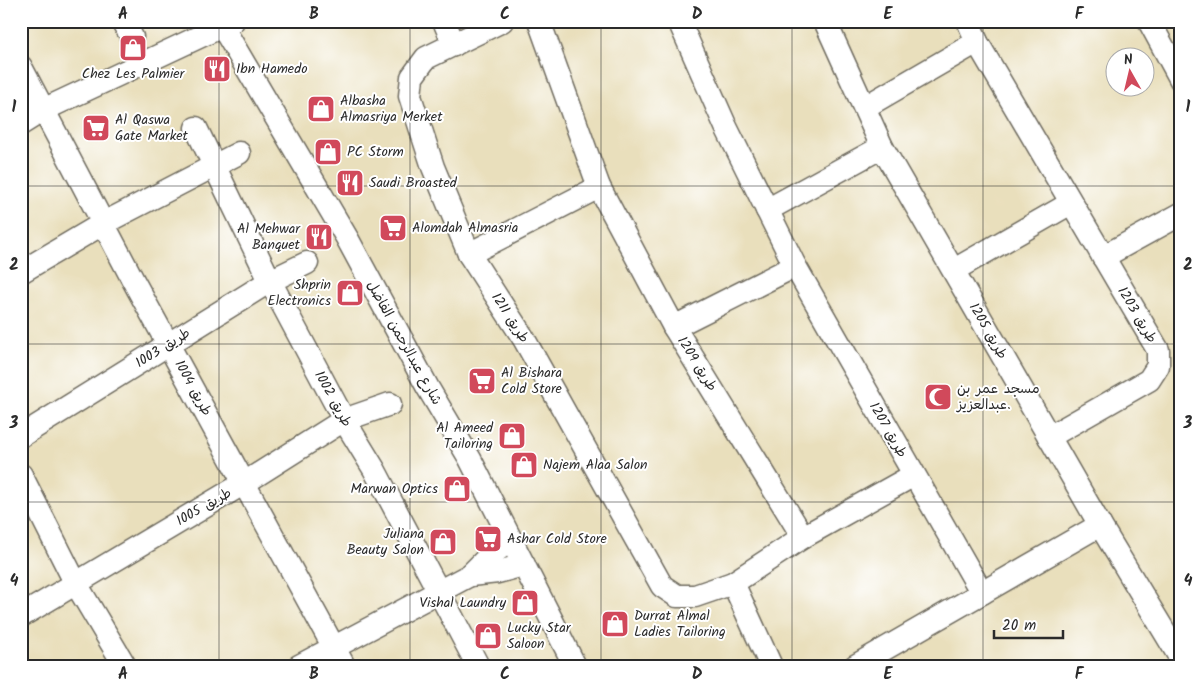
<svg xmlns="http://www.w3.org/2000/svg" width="1202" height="687" viewBox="0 0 1202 687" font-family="Kalam,'Playpen Sans Arabic',sans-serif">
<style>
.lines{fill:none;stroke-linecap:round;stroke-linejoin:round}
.minor-casing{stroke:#6e6a5e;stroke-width:25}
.minor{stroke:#fff;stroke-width:22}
.grid{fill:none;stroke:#2b2b2b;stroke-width:1;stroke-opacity:0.55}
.labels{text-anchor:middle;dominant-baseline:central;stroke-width:4;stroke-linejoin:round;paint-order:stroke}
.poi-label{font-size:14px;fill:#2b2b2b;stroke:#fff;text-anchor:start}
.street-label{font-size:14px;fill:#2b2b2b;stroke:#fff}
.neatline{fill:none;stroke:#2b2b2b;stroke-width:2}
.grid-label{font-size:16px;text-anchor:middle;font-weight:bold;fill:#2b2b2b}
</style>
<rect width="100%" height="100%" fill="#fff"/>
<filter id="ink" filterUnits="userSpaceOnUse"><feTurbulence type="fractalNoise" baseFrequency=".02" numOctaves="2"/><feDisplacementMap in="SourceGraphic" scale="10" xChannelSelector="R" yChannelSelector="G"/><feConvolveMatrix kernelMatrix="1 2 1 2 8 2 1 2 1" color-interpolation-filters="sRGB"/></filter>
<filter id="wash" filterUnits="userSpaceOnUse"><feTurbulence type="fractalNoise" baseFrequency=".0096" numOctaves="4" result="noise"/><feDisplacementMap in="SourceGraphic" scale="20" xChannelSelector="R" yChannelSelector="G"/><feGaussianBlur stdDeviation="1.12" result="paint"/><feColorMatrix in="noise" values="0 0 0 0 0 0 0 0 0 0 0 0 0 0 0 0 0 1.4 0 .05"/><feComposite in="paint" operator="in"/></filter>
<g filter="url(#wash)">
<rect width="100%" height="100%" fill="#e9dfbc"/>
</g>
<g filter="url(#ink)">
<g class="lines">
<defs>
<g id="minor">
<polyline points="122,21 132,37"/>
<polyline points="444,21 454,45"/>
<polyline points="502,21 426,58 412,77 410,96 433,167 469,254 524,339 662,586 677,596 695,596 733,583 803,537 914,475"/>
<polyline points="539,21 599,187 674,327 803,537"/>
<polyline points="679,21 726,127 795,266 982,593"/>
<polyline points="825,21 882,147 1100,525 1181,659"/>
<polyline points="968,21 977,42 1158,350 1158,366 1149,380 1049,437"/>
<polyline points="1149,21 1181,80"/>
<polyline points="222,26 347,238 428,388 470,459 575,666"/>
<polyline points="21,67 134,282 344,666"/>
<polyline points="865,107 977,42"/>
<polyline points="21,124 45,109 233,21"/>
<polyline points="196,128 270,281 344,420 374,469 478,666"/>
<polyline points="767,210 882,147"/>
<polyline points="469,254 599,187"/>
<polyline points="1103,257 1181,214"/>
<polyline points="954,270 1071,203"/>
<polyline points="21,272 104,223 239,153"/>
<polyline points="674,327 795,266"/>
<polyline points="21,436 270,281 307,263"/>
<polyline points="21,475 75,582 125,666"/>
<polyline points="470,575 498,572 524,565"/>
<polyline points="733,583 771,666"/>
<polyline points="21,616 246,482 344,420 390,404"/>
<polyline points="299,666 470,575 489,556 511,540"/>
<polyline points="855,666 1100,525"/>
</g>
</defs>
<!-- minor casing -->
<use href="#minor" class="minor-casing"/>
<!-- minor -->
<use href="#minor" class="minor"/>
</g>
</g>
<!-- grid -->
<path class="grid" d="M219,21V666M410,21V666M601,21V666M792,21V666M983,21V666M21,186H1181M21,344H1181M21,502H1181"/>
<!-- icons -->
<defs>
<symbol id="shop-square" viewBox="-11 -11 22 22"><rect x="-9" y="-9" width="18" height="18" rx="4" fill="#d1495b" stroke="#fff"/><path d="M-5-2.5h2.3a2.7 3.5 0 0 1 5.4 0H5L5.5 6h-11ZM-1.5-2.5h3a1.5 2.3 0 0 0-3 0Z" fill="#fff"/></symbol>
<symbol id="restaurant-square" viewBox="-11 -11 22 22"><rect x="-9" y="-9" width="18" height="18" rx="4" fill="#d1495b" stroke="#fff"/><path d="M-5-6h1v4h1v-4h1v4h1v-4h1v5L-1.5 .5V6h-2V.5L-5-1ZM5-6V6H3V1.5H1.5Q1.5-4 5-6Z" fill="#fff"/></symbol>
<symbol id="supermarket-square" viewBox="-11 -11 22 22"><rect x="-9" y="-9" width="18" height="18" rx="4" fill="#d1495b" stroke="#fff"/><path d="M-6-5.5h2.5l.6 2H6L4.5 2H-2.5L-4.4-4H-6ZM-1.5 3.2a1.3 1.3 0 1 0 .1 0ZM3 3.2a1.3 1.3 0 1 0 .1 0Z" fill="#fff"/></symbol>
<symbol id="mosque-square" viewBox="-11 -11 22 22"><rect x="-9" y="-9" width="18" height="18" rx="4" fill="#d1495b" stroke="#fff"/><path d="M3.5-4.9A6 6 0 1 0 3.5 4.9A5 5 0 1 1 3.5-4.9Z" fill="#fff"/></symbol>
</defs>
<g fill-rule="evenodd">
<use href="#shop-square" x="117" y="32" width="32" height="32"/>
<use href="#restaurant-square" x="201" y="53" width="32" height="32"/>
<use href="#shop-square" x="305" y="93" width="32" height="32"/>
<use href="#supermarket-square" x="80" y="112" width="32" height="32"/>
<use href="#shop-square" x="312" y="136" width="32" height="32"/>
<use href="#restaurant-square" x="334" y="167" width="32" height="32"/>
<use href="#supermarket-square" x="377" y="212" width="32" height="32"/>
<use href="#restaurant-square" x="303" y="221" width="32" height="32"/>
<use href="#shop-square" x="334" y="277" width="32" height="32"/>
<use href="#supermarket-square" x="466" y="365" width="32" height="32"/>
<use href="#mosque-square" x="922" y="381" width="32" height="32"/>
<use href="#shop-square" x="496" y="420" width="32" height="32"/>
<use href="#shop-square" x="508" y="449" width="32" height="32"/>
<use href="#shop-square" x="441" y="473" width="32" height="32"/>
<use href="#supermarket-square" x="472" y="523" width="32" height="32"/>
<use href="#shop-square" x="427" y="526" width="32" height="32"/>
<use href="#shop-square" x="509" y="587" width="32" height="32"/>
<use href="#shop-square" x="599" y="608" width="32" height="32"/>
<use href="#shop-square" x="472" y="620" width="32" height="32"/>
</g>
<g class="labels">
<!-- poi labels -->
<g class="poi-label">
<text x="236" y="69">Ibn Hamedo</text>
<text x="133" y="74" text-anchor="middle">Chez Les Palmier</text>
<text x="340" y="101">Albasha<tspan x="340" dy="16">Almasriya Merket</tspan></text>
<text x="115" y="120">Al Qaswa<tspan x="115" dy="16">Gate Market</tspan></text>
<text x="347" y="152">PC Storm</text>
<text x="369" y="183">Saudi Broasted</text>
<text x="412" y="228">Alomdah Almasria</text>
<text x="300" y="229" text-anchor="end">Al Mehwar<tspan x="300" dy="16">Banquet</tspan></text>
<text x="331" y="285" text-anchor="end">Shprin<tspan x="331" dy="16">Electronics</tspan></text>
<text x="501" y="373">Al Bishara<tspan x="501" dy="16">Cold Store</tspan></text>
<text x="957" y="389">مسجد عمر بن<tspan x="957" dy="16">عبدالعزيز.</tspan></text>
<text x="493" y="428" text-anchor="end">Al Ameed<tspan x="493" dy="16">Tailoring</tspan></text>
<text x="543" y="465">Najem Alaa Salon</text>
<text x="438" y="489" text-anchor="end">Marwan Optics</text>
<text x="424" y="534" text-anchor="end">Juliana<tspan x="424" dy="16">Beauty Salon</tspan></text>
<text x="507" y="539">Ashar Cold Store</text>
<text x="506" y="603" text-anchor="end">Vishal Laundry</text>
<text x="634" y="616">Durrat Almal<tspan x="634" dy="16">Ladies Tailoring</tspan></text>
<text x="507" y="628">Lucky Star<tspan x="507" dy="16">Saloon</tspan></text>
</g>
<!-- street labels -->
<g class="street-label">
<text transform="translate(1137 315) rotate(59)">طريق 1203</text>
<text transform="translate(510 318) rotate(57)">طريق 1211</text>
<text transform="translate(988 331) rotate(60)">طريق 1205</text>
<text transform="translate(404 343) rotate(61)">شارع عبدالرحمن الفاضل</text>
<text transform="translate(163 348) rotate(-32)">طريق 1003</text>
<text transform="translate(697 364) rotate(58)">طريق 1209</text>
<text transform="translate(193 388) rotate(61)">طريق 1004</text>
<text transform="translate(333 399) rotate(61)">طريق 1002</text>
<text transform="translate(888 430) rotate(60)">طريق 1207</text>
<text transform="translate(204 507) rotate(-30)">طريق 1005</text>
</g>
</g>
<!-- margin -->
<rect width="1202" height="687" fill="none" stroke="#fff" stroke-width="55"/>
<!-- north arrow -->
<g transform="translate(1130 72) rotate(352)"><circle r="24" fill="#ffffff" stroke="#aaaaaa"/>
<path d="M0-4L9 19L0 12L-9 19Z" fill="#d1495b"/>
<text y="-8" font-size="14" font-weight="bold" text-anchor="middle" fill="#2b2b2b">N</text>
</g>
<!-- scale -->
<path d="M994 630v8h69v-8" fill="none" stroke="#2b2b2b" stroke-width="2.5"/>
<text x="1002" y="630" font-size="15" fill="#2b2b2b" stroke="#ffffff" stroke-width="4" paint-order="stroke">20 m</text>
<rect x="28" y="28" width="1146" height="632" class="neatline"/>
<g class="grid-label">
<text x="123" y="19">A</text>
<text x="314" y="19">B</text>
<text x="505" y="19">C</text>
<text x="697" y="19">D</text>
<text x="888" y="19">E</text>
<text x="1079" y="19">F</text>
<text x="14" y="112">1</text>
<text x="1188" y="112">1</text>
<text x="14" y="270">2</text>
<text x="1188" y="270">2</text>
<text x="14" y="428">3</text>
<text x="1188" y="428">3</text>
<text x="14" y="586">4</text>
<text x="1188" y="586">4</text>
<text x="123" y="679">A</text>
<text x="314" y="679">B</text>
<text x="505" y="679">C</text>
<text x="697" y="679">D</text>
<text x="888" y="679">E</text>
<text x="1079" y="679">F</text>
</g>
</svg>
